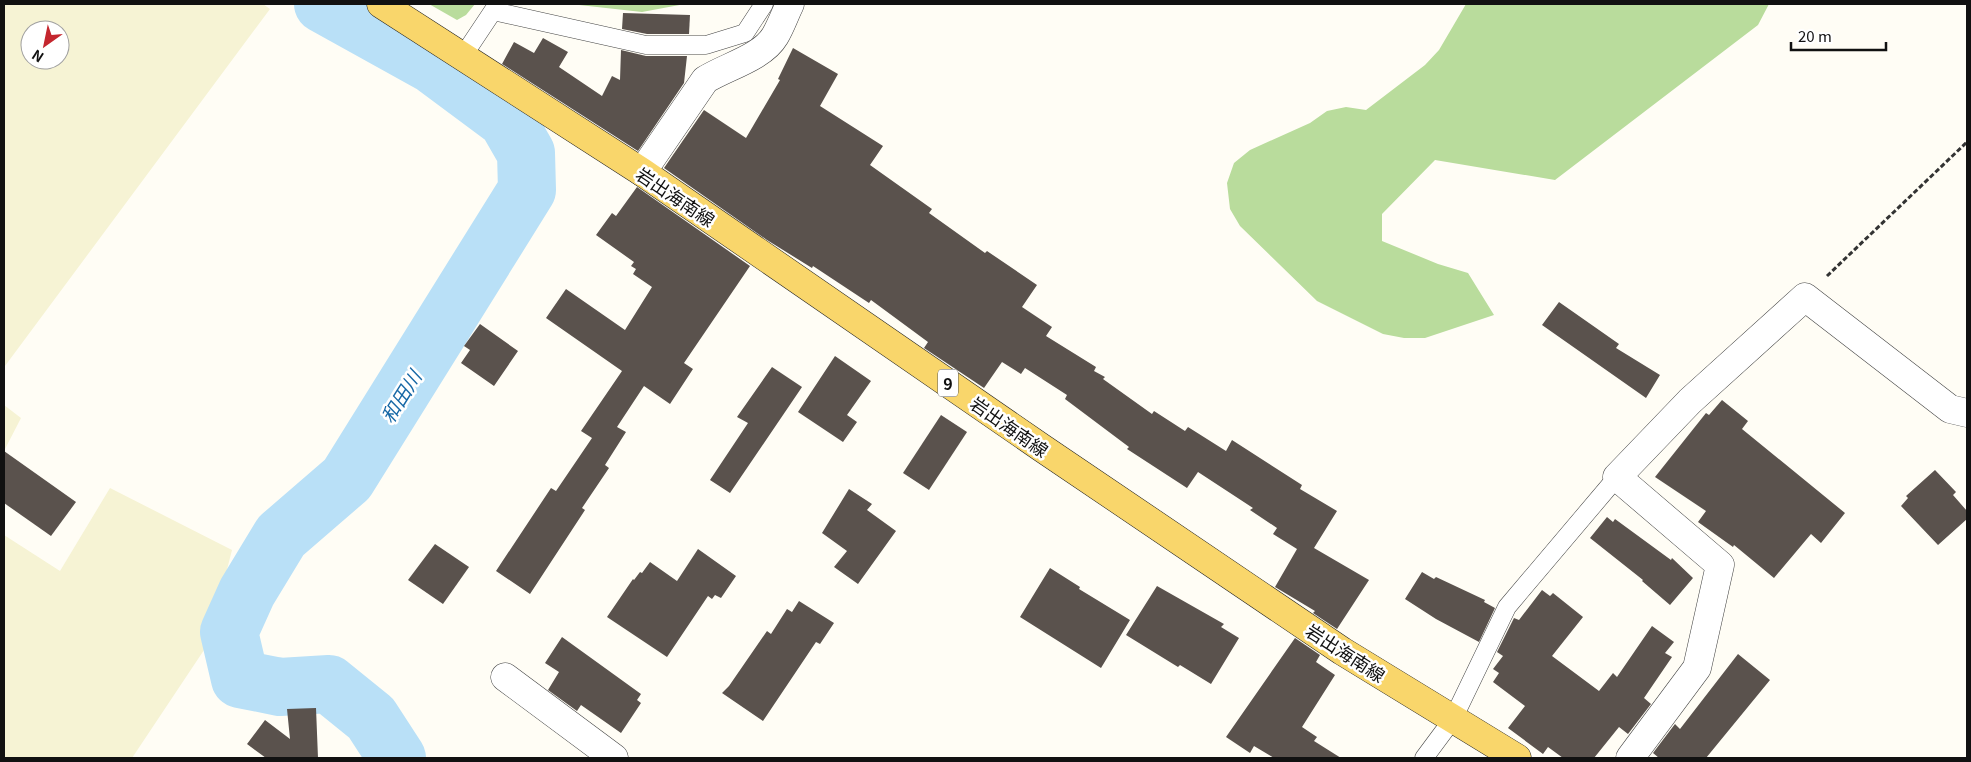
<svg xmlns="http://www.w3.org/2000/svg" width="1971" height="762" viewBox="0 0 1971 762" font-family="Georgia,'Noto Sans JP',serif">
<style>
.farmland{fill:#f6f3d4;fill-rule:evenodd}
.forest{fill:#b9dc9c}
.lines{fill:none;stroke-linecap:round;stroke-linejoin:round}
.river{stroke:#b9e0f7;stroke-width:58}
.building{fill:#5a524d}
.lane-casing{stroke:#444;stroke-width:19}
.street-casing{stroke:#444;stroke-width:29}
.primary-casing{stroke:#222;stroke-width:29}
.path{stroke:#333;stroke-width:3;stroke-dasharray:5 2.5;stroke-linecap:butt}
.lane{stroke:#fff;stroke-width:18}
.street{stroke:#fff;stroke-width:28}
.primary{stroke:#f9d66b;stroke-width:28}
.labels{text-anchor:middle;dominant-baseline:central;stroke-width:5;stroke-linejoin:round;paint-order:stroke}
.shield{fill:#fff;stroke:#585858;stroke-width:1}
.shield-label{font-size:16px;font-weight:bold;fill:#111}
.street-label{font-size:18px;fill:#111;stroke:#fff}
.water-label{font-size:19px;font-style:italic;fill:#1768a6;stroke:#fff}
</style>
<rect width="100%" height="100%" fill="#fffdf5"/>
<!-- farmland -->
<g class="farmland">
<path d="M4,4H263L270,9L5,366L4,365ZM30,30H60V60H30Z"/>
<polygon points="4,405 21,418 4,451"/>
<polygon points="110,488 232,550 208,644 132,758 4,758 4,535 60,571"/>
</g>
<!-- forest -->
<g class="forest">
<polygon points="429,4 475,4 466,15 457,20"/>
<polygon points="570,4 685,4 642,12"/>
<polygon points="1466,4 1769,4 1758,25 1555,180 1435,160 1382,214 1382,241 1438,264 1468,273 1494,315 1425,338 1404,338 1383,334 1317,301 1240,226 1230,209 1227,183 1234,163 1250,150 1310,123 1327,111 1346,107 1366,110 1425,65 1439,50"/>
</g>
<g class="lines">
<!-- river -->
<polyline class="river" points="323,4 433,65 507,120 526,153 527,190 347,479 281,536 247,592 229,632 240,679 280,687 329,684 371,718 397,758"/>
</g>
<!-- building -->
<g class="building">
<polygon points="623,13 690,15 689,34 647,34 622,29"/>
<polygon points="543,38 568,52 559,67 602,96 612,76 620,80 621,50 646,56 687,56 684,83 638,151 502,64 514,42 534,53"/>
<polygon points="793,48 838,74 820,106 883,146 870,165 932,209 929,213 985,253 987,251 1037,285 1022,307 1052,327 1046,336 1096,367 1094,371 1105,377 1103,379 1152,414 1154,411 1185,431 1188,427 1226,451 1232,440 1302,485 1300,489 1337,511 1314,548 1369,580 1337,629 1313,613 1315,611 1275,587 1297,549 1273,534 1277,528 1250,510 1253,508 1198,472 1187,488 1127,449 1129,447 1065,399 1067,395 1025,368 1021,374 1002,362 984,388 924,348 928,342 871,300 869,303 813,266 812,268 767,240 664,168 704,110 746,138 780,80 778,79"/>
<polygon points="637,187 750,266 684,363 693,369 670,404 644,386 617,427 626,432 605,465 609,468 582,508 585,510 530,594 496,571 551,488 556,491 592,438 581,431 622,371 546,318 566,289 625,330 652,287 633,274 636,269 631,266 634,262 596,235 612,213 616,216"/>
<polygon points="1559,302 1619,344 1616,348 1660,375 1646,398 1542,325"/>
<polygon points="480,324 518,351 494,386 461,363 470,350 464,346"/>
<polygon points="835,356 871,381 847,415 857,422 843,442 798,412"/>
<polygon points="772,367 802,387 730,493 710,480 748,423 737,417"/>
<polygon points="1722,400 1748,421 1742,429 1845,513 1821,543 1811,534 1774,578 1734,545 1733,547 1698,522 1706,511 1655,477 1706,413 1709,415"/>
<polygon points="941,415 967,432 929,490 903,473"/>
<polygon points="4,451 76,502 51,536 4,503"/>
<polygon points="1935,470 1956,492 1953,495 1967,511 1967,519 1938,545 1901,506 1908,498 1906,496"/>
<polygon points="849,489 872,504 867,510 896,531 858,584 834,567 847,551 822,533"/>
<polygon points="1607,517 1613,522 1615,519 1671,560 1672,558 1693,578 1670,605 1642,581 1643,580 1590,538"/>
<polygon points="435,544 469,567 443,604 408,580"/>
<polygon points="698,549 736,576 721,598 715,595 712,599 708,596 667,657 607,617 633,579 634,580 640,572 642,573 650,562 677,581"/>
<polygon points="1050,568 1080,587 1079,589 1130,620 1101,668 1020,617"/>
<polygon points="1422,572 1434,579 1436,577 1485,600 1484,602 1495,608 1479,642 1436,619 1405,599"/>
<polygon points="1157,586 1224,624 1221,627 1239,638 1211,684 1180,665 1178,667 1126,635"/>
<polygon points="1542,590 1550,596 1553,593 1583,617 1552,656 1599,691 1613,673 1617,677 1652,626 1674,642 1665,653 1672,657 1644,698 1651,704 1628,734 1619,727 1594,758 1563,758 1548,747 1543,754 1508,728 1525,706 1493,682 1499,673 1493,669 1503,656 1497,652 1514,618 1519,620"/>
<polygon points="799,601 834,623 820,644 816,642 763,721 722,693 729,686 767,631 771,634 787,609 792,612"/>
<polygon points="562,637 641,694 637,700 641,703 621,733 581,705 577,711 548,690 559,672 545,663"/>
<polygon points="1295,638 1320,655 1316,662 1335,675 1302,727 1317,737 1314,741 1341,758 1274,758 1254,746 1250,753 1226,737"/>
<polygon points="1738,654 1770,680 1706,758 1659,758 1653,753 1675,724 1680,729"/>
<polygon points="316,708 318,758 266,758 247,744 265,720 290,739 287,709"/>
</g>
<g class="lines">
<defs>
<g id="lane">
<polyline points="463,56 493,11 646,45 706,45 745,33 764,4"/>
<polyline points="1424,758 1453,719 1507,607 1617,477"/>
</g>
<g id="street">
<path d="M642,172L705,80C725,67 762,58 775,36C781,26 785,14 790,4"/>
<polyline points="505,677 614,758"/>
<polyline points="1630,758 1697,668 1720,565 1617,477 1690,401 1805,297 1950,409 1967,413"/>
</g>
<polyline id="primary" points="381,4 642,172 1042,448 1342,651 1517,758"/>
</defs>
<!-- lane casing -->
<use href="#lane" class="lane-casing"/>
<!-- street casing -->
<use href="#street" class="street-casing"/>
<!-- primary casing -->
<use href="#primary" class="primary-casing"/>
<!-- path -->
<polyline class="path" points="1827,276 1967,142"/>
<!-- lane -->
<use href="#lane" class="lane"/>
<!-- street -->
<use href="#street" class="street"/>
<!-- primary -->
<use href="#primary" class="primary"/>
</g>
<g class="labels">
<!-- shield labels -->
<rect class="shield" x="938" y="369.5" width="20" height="27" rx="4"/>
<g class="shield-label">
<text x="948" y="383">9</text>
</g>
<!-- street labels -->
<g class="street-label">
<text transform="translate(676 196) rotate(34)">岩出海南線</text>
<text transform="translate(1010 426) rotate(35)">岩出海南線</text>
<text transform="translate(1346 652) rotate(33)">岩出海南線</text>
</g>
<!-- water labels -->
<g class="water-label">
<text transform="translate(400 396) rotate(-58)">和田川</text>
</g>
</g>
<!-- border -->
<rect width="1971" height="762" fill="none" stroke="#111111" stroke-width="10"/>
<!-- north arrow -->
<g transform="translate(45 45) rotate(213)"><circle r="24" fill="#ffffff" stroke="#a0a0a0"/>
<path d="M0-4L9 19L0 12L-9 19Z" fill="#c4262e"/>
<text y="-8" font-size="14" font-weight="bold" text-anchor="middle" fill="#111111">N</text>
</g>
<!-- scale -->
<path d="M1791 42v8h95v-8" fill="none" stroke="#111111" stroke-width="2.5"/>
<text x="1798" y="42" font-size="15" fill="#111111" stroke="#ffffff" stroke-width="4" paint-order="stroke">20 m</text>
</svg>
